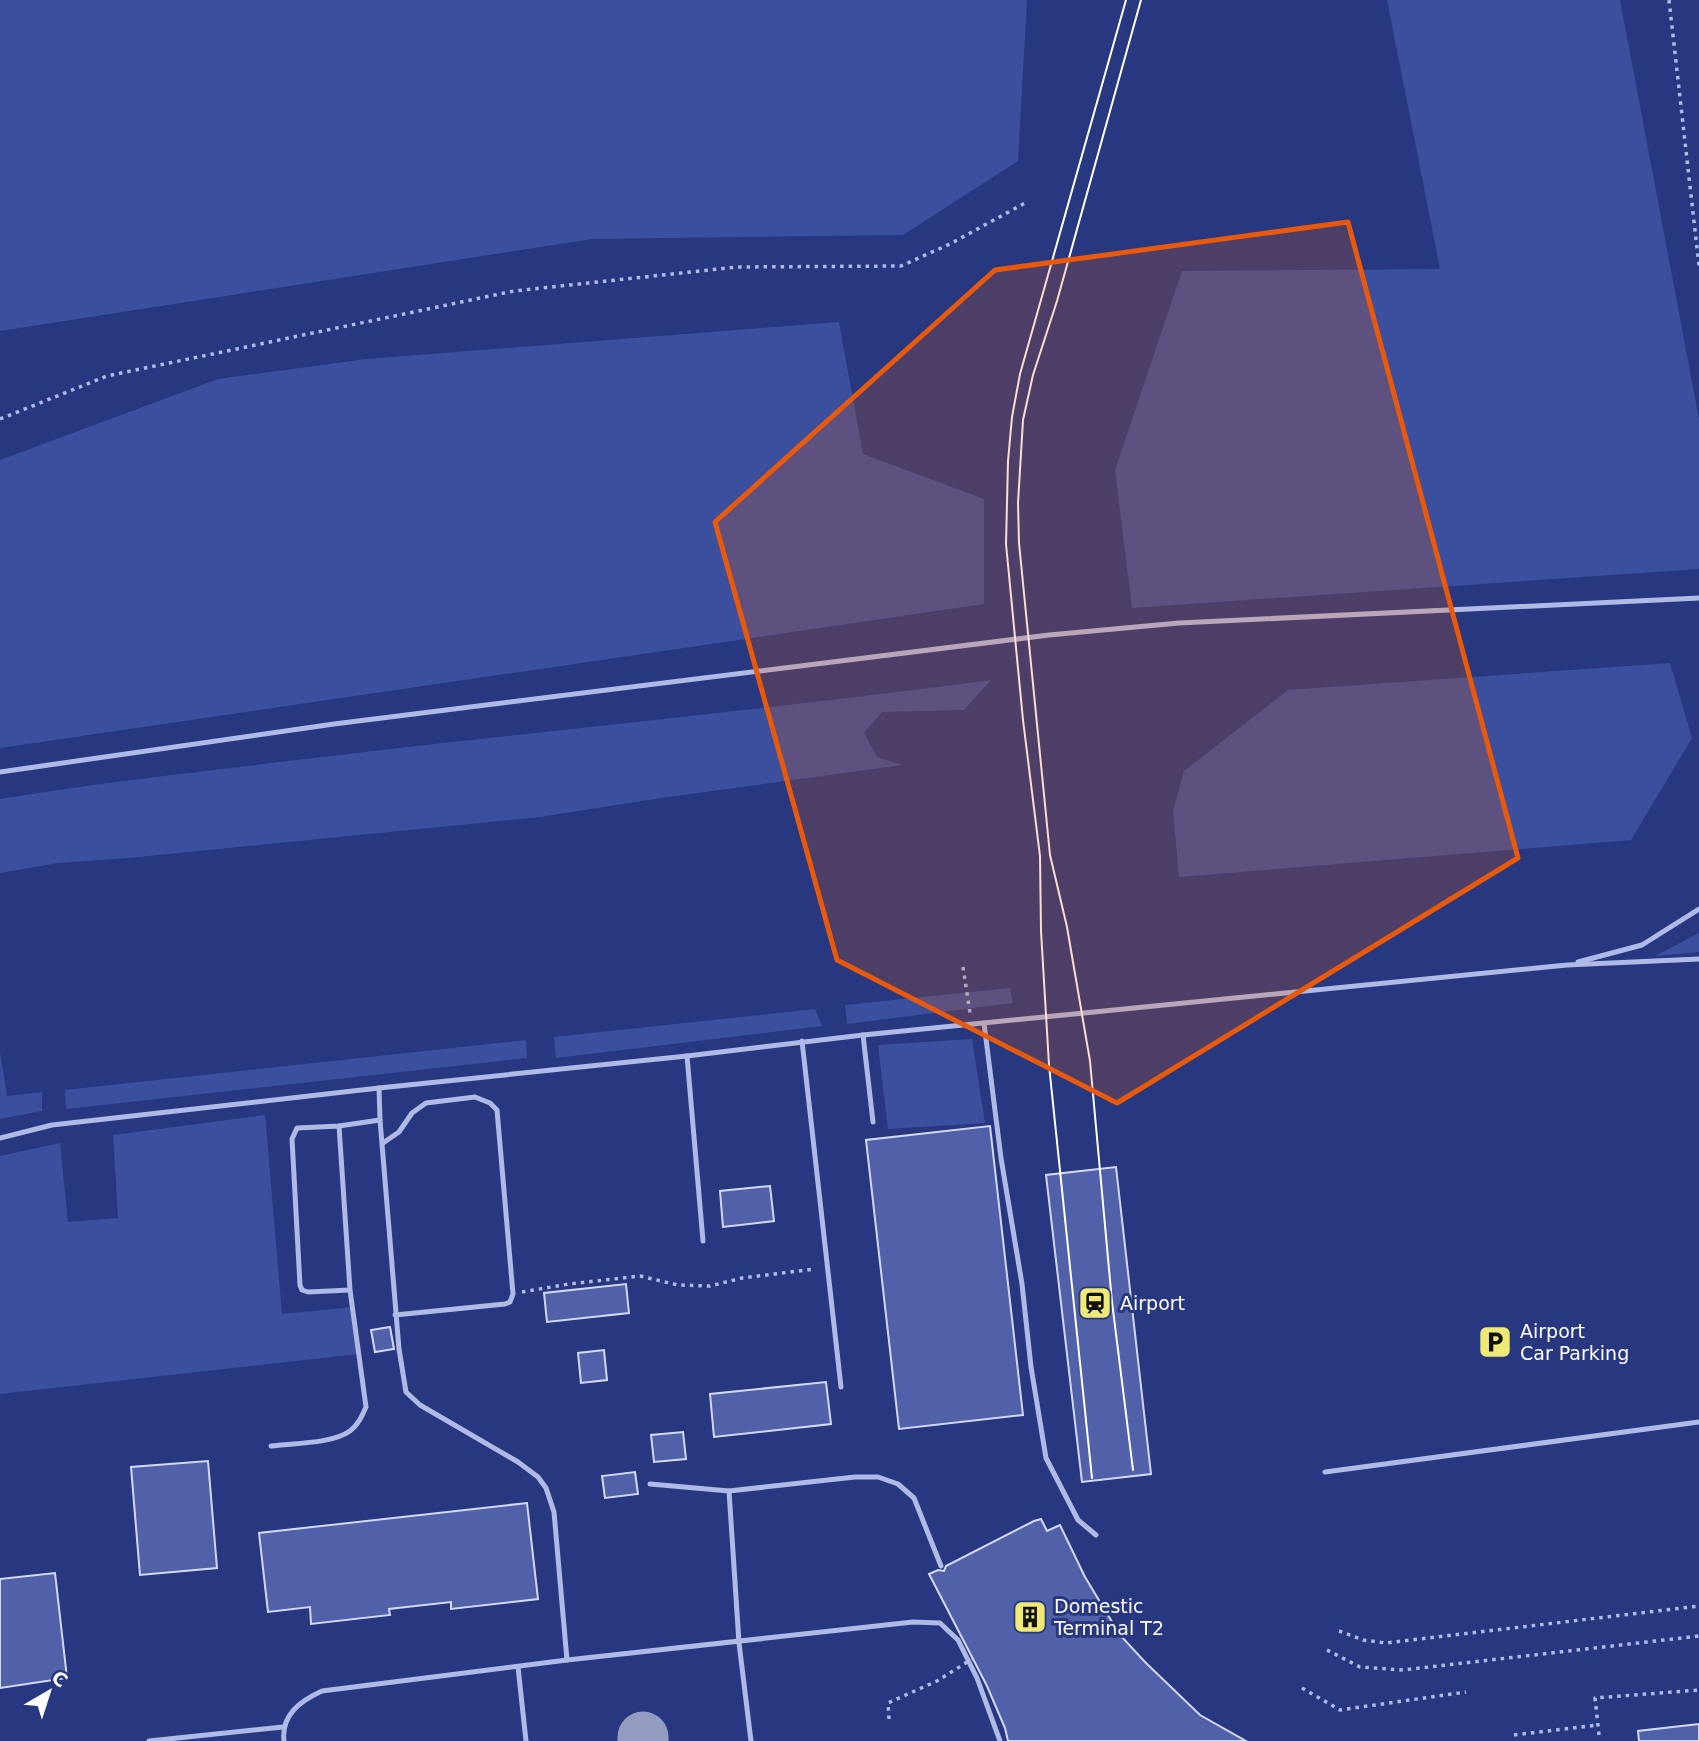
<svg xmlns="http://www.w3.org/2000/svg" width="1699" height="1741" viewBox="0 0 1699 1741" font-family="'DejaVu Sans',sans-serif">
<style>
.green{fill:#3c4f9e}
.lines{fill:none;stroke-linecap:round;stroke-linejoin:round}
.taxiway{stroke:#939bc0;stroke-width:51}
.building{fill:#5061a9;stroke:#d2d9f5;stroke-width:2}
.path{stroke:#afbae6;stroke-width:3.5;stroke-dasharray:3.5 5;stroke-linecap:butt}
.service{stroke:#afbae6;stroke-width:5}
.tram{stroke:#fff;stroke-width:2}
.path-bridge{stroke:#afbae6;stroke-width:3.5;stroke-dasharray:3.5 5;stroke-linecap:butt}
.marked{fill:#e8590c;fill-opacity:0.2;stroke:#e8590c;stroke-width:5;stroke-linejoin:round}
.labels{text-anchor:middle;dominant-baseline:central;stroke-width:6;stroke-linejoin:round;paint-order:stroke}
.poi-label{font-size:19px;fill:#fff;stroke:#273780;text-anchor:start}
</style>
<rect width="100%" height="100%" fill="#273780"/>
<!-- green -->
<g class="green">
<polygon points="0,0 1027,0 1018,161 903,235 592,239 0,331"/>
<polygon points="1387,0 1620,0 1699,419 1699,569 1132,608 1115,470 1182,271 1440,269"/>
<polygon points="839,322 863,454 984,499 984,604 0,748 0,460 218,379 366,359"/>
<polygon points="1670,663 1692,738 1631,840 1179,877 1173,811 1184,771 1288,690"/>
<path d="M991,680L964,710L882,712L864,733L877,757L902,765L661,798L540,817L128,858L58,863L0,873V799C95,783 192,773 288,761C522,733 757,711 991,680Z"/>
<polygon points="1699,933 1699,952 1655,956"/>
<polygon points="1010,988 1013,1003 847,1024 845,1005"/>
<polygon points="815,1009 822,1026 556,1058 554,1037"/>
<polygon points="972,1039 985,1123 888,1129 878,1045"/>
<polygon points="526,1040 527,1058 66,1109 65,1090"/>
<polygon points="0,1052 7,1096 42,1092 42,1111 0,1119"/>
<polygon points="265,1115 282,1314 353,1307 359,1354 0,1394 0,1156 60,1143 68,1222 118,1218 113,1135"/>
</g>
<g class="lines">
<!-- taxiway -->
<polyline class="taxiway" points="643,1737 643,1741"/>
</g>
<!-- building -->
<g class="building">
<polygon points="990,1126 1023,1415 899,1429 866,1140"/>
<polygon points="1116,1167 1151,1474 1082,1482 1046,1175"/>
<polygon points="770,1186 774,1221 723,1227 720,1191"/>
<polygon points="626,1284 629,1313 547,1322 544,1293"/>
<polygon points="390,1327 394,1349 375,1352 371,1330"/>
<polygon points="604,1350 607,1380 581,1383 578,1353"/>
<polygon points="826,1382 831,1424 714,1437 710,1394"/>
<polygon points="683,1432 686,1459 654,1462 651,1435"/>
<polygon points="208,1461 217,1568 140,1575 131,1467"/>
<polygon points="635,1472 638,1494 605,1498 602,1476"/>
<polygon points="527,1503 538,1599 451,1609 451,1602 389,1609 390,1615 311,1624 310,1607 268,1612 259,1533"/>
<polygon points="1041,1519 1047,1531 1060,1525 1085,1577 1120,1635 1145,1662 1200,1715 1246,1741 1008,1741 1005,1728 987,1686 929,1574 938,1570 944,1571 946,1566 1034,1521"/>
<polygon points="55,1573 67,1678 0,1688 0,1579"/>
<polygon points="1699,1724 1699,1741 1639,1741 1638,1731"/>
</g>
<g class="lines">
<!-- path -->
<g class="path">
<polyline points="1669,0 1699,266"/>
<polyline points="0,419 107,376 514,291 737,267 901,266 950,244 1025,203"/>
<polyline points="963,967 970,1013"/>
<polyline points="522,1292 569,1284 640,1276 678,1285 710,1286 742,1278 815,1269"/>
<polyline points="1339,1631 1363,1640 1386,1643 1699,1606"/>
<polyline points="1327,1650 1360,1667 1403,1670 1699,1636"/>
<polyline points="1302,1688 1340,1710 1466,1692"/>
<polyline points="1514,1735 1598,1725"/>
<polyline points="1599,1735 1595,1698 1699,1690"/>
</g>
<!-- service -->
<g class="service">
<polyline points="0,772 334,724 1049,635 1179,623 1699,598"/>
<polyline points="1578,962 1642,945 1699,909"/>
<polyline points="984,1023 1001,1158 1022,1284 1031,1367 1046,1458 1078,1520 1096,1535"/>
<polyline points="863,1035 873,1122"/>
<polyline points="802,1041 841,1387"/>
<polyline points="687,1056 703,1241"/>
<polyline points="379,1088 380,1120 399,1349 406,1392 420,1405 518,1462 538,1477 546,1488 554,1512 567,1660"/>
<polyline points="0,1138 52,1125 379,1088 687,1056 863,1035 1567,965 1699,959"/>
<polyline points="383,1143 399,1132 412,1113 426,1103 475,1097 490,1103 497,1110 513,1294 510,1302 505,1304 395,1315"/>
<polyline points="350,1290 308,1292 302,1290 300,1285 292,1139 297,1128 339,1126 380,1120"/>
<path d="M271,1446C293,1443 332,1444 350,1431C358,1425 362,1416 366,1407L350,1290L339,1126"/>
<polyline points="1325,1472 1699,1422"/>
<polyline points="650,1484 729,1491 739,1643 751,1741"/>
<polyline points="729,1491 855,1477 878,1477 898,1484 914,1498 941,1566"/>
<polyline points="518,1667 526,1741"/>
<polyline points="149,1741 283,1727"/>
<path d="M284,1741C281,1715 300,1701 322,1691L567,1660L913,1622L940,1623L958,1640L977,1678L1000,1741"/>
</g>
<!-- tram -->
<g class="tram">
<polyline points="1133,1470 1112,1302 1090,1061 1067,927 1050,855 1019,543 1018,503 1023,420 1033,375 1057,301 1141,0"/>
<polyline points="1092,1478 1049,1065 1041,931 1040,856 1023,720 1006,544 1008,461 1012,417 1020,374 1126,0"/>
</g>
<!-- path-bridge -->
<polyline class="path-bridge" points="889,1719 888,1703 937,1681 972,1659"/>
</g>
<!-- marked area -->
<path class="marked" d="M1348,222L1518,858L1117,1103L837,960L715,522L995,270Z"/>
<!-- icons -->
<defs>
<symbol id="station-square" viewBox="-11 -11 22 22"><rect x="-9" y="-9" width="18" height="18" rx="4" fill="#eeea75" stroke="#273780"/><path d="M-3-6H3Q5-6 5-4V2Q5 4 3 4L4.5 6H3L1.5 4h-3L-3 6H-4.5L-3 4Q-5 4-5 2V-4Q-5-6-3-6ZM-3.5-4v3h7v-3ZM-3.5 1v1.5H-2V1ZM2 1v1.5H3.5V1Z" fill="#111"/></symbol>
<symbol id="parking-square" viewBox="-11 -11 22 22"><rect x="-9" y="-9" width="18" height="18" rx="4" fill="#eeea75" stroke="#273780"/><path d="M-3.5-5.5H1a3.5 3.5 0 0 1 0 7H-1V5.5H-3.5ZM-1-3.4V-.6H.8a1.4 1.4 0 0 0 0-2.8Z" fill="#111"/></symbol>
<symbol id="building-square" viewBox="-11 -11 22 22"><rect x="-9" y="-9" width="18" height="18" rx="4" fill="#eeea75" stroke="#273780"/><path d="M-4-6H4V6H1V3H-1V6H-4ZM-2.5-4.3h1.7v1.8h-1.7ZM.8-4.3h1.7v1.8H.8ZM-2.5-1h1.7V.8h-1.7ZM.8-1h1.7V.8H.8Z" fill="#111"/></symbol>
</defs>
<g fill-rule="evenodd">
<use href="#station-square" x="1076" y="1284" width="38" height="38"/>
<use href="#parking-square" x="1476" y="1323" width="38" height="38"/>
<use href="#building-square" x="1011" y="1598" width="38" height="38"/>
</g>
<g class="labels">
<!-- poi labels -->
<g class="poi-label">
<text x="1120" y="1303">Airport</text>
<text x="1520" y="1331">Airport<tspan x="1520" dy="22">Car Parking</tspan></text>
<text x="1054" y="1606">Domestic<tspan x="1054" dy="22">Terminal T2</tspan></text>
</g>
</g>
<!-- north arrow -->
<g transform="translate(49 1692) rotate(39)" stroke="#273780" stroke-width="5" paint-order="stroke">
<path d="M0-5L12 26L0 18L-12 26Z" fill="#ffffff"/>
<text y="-10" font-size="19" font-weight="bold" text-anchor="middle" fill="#ffffff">С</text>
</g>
</svg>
